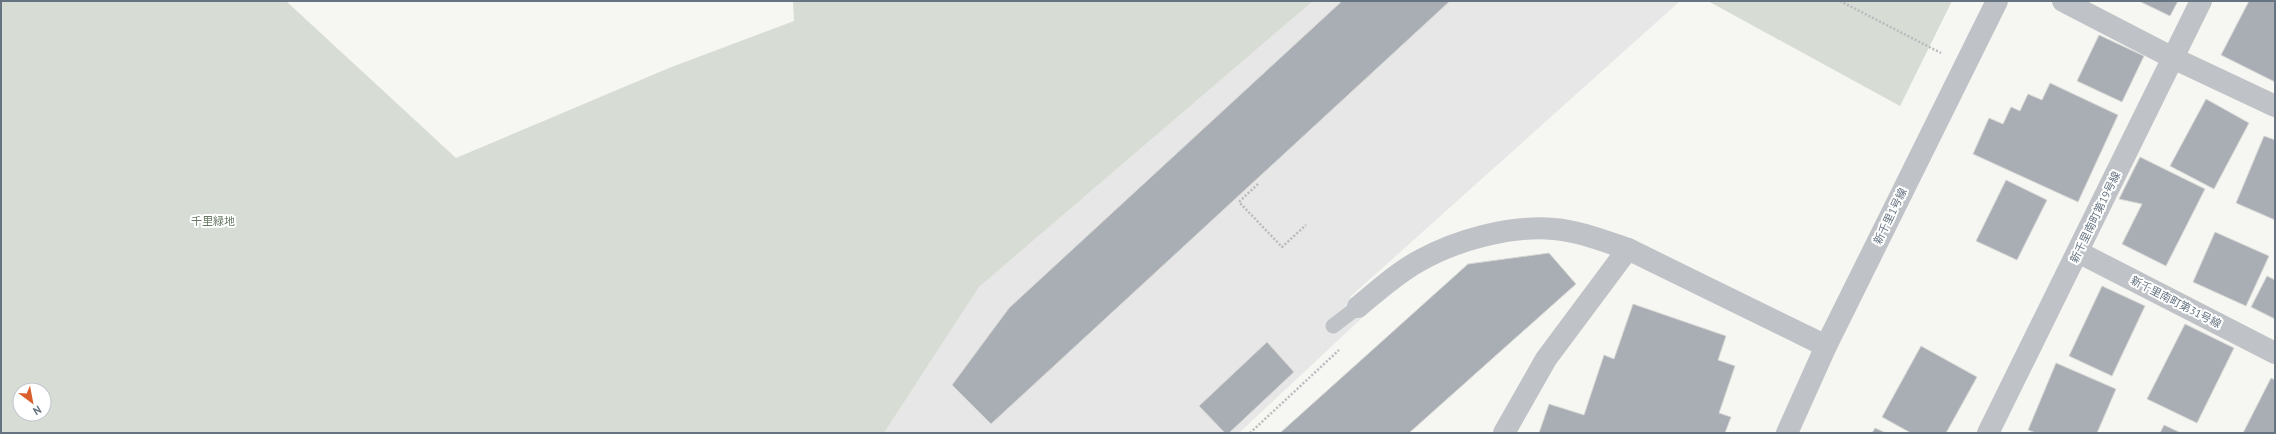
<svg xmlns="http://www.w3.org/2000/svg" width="2276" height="434" viewBox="0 0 2276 434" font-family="'PT Sans','Noto Sans JP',sans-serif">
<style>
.built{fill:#e6e7e6}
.green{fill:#d7dcd4;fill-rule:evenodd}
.building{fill:#a8aeb4;stroke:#d7d7d5}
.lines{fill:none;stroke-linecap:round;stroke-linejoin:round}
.path{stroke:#b9bbbe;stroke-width:2.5;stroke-dasharray:2 2;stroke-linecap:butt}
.service{stroke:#bfc2c6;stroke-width:15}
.minor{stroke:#bfc2c6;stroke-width:22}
.tertiary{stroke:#bfc2c6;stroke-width:22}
.labels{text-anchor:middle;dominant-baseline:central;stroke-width:4;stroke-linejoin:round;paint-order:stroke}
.street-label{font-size:11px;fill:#667482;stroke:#fff}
.park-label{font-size:11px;fill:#687a65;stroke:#fff}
</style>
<rect width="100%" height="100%" fill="#f6f6f2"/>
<!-- built -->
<polygon class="built" points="1313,1 1680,1 1350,297 1365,315 1239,433 884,433 979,287"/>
<!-- green -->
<g class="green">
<path d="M1,1H286L456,158L669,68L794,21L793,1H1313L979,287L884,433H1ZM20,390H44V414H20Z"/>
<polygon points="1708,1 1952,1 1900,106"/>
</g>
<!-- building -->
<g class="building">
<polygon points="1342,1 1450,1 991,424 952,385 1009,308"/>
<polygon points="2139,1 2178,1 2170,16"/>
<polygon points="2249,1 2275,1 2275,82 2221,55"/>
<polygon points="2099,35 2144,56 2122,102 2077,81"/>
<polygon points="2050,83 2118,115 2078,202 1973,154 1989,118 2003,124 2011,107 2020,111 2028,94 2042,100"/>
<polygon points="2206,99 2249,123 2214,189 2170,166"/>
<polygon points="2264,136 2275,140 2275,220 2236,203"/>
<polygon points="2140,157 2205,189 2166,266 2122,244 2142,204 2119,199"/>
<polygon points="2006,180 2047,200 2017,260 1976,241"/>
<polygon points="2215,232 2269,256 2246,306 2193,282"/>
<polygon points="1549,253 1576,284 1409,433 1280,433 1468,264"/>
<polygon points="2267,276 2275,280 2275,319 2251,307"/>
<polygon points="2102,286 2145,306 2112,376 2069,356"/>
<polygon points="1633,304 1726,336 1718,360 1735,366 1719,413 1731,417 1725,433 1539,433 1549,404 1584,415 1604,355 1614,359"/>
<polygon points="2185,324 2234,348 2197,423 2147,399"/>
<polygon points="1267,342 1294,372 1229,433 1225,433 1199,406"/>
<polygon points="1921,346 1977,377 1946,433 1911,433 1882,417"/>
<polygon points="2056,363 2116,389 2097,433 2036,433 2028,430"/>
<polygon points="2271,378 2275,380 2275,433 2243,433"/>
<polygon points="2164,425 2181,433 2160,433"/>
<polygon points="1875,428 1886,433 1872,433"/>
</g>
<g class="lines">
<!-- path -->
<g class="path">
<polyline points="1840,1 1941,53"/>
<polyline points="1258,184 1239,202 1282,247 1306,225"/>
<polyline points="1250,433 1339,350"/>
</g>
<!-- service -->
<polyline class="service" points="1333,326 1358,307"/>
<!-- minor -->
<g class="minor">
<polyline points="2063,1 2173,58 2275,106"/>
<polyline points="2078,252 2275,353"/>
<path d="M1358,307C1377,291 1397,273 1419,261C1456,240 1511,225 1554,229C1579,231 1604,241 1628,249L1826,346"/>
<polyline points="1504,433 1546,359 1628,249"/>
<polyline points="1988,433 2201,1"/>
</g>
<!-- tertiary -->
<polyline class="tertiary" points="1787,433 1826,346 1997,1"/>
</g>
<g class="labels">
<!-- street labels -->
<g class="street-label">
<text transform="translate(1890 216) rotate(-64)">新千里1号線</text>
<text transform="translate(2095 217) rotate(-64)">新千里南町第19号線</text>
<text transform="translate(2176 302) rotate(27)">新千里南町第31号線</text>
</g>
<!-- park labels -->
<g class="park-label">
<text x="213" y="221">千里緑地</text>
</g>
</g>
<!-- border -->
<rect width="2276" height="434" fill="none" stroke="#667482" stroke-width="4"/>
<!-- north arrow -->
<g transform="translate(32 402) rotate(148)"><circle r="19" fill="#ffffff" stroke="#c2c7cd"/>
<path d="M0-3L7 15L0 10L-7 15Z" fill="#db5f2d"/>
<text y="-6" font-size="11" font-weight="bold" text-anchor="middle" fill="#667482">N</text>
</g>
</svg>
